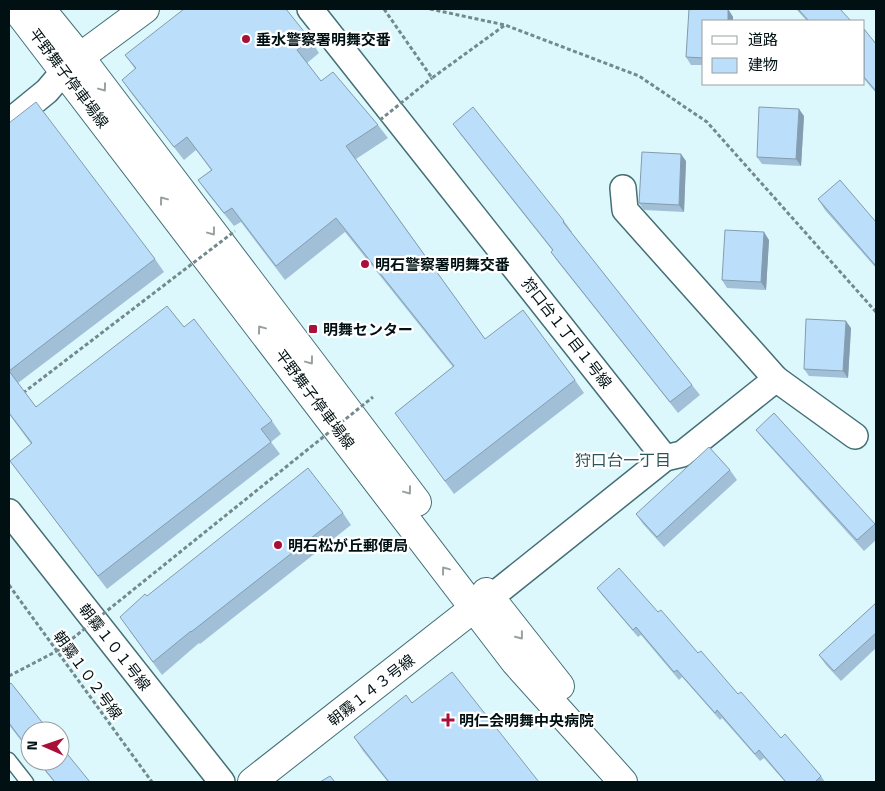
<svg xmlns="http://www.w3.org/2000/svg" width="885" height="791" viewBox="0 0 885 791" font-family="'Titillium Web','Noto Sans JP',sans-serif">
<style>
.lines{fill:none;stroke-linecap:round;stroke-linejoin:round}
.lane-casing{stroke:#436f75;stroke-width:15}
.street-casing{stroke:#436f75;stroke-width:28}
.secondary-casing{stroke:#436f75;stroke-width:30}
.path{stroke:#738a8d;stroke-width:3;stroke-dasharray:4 2.5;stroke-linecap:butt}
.lane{stroke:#fff;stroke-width:12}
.street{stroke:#fff;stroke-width:25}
.secondary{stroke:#fff;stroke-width:28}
.path-bridge{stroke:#738a8d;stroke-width:3;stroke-dasharray:4 2.5;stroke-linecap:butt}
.wall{fill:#a1c0d7}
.shaded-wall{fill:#839caf}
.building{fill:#bbdffa;stroke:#839caf}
.oneway{stroke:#99a0a1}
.poi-dot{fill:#a81039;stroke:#fff;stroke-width:2}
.labels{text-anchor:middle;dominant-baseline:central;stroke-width:4.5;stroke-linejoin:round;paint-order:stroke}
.poi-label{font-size:15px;font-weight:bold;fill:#011113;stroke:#fff;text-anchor:start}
.street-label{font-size:15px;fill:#011113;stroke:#fff}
.neighbourhood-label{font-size:16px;fill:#2b565c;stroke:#fff}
</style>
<rect width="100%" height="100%" fill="#dcf8fc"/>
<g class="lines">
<defs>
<polyline id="lane" points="9,759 27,782"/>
<g id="street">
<polyline points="310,9 665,458 490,598"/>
<polyline points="9,122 47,91 64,71"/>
<polyline points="623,188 625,210 776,379 855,436"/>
<polyline points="665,458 682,454 776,379"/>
<polyline points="9,512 222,782"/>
</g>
<g id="secondary">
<polyline points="16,9 515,662 623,782"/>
<polyline points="41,9 80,57 417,502"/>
<polyline points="67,69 80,57 145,9"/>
<polyline points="486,592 560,686"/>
<polyline points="252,782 474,608 489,599"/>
</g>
</defs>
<!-- lane casing -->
<use href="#lane" class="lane-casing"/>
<!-- street casing -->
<use href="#street" class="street-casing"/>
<!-- secondary casing -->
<use href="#secondary" class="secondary-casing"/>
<!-- path -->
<g class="path">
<polyline points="384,9 432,78 505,25"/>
<polyline points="430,9 505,25 639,76 707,122 876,312"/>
<polyline points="9,585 152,782"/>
<polyline points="9,676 57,651"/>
</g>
<!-- lane -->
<use href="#lane" class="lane"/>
<!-- street -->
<use href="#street" class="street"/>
<!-- secondary -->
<use href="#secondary" class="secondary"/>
<!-- path-bridge -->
<g class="path-bridge">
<polyline points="380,120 432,78"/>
<polyline points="23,393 235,231"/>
<polyline points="57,651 373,397"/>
</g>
</g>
<!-- wall -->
<g class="wall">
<polygon points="689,9 728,9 733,17 733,21 704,21 704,65 691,65 686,57"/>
<polygon points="796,9 840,9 851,21 807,21"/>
<polygon points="864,29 876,44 876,93 864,79"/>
<polygon points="310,39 319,53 307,63 321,81 378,125 388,138 356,159 485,339 575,380 584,393 454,494 395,413 453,367 345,232 285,280 241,222 234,226 208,194 198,180 211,170 196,150 184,160 131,93 122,80 135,69 125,55"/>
<polygon points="804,116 801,166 762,164 757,157"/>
<polygon points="9,123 155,259 164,272 18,383 36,407 184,327 272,421 281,434 271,442 280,454 107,589 10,461 31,444 9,414"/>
<polygon points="453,124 564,221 572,232 571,232 692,385 700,395 678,413 558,262 551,252 552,250 460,134"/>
<polygon points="686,161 684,212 644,210 639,203"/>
<polygon points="818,199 876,222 876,268 825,210"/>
<polygon points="769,240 766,290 727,288 722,280"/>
<polygon points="851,328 848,378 809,376 804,369"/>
<polygon points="756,430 875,524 876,526 876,540 864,551 764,440"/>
<polygon points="730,470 737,480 664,547 643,524 636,514"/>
<polygon points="343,513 351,525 200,644 199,643 162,675 129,630"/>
<polygon points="597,588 658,612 781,738 821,776 825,782 785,782 764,758 760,761 722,718 720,720 682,677 679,680 641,635 638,637 602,595"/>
<polygon points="876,603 876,648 841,681 826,665 819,655"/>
<polygon points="9,685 30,731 30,752 9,725"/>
<polygon points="412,703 539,782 388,782 363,751 354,737"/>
<polygon points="37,761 60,761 90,782 54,782"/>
</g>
<!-- shaded-wall -->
<g class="shaded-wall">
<polygon points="728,9 733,17 733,21 728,21"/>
<polygon points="799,109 804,116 801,166 796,159"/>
<polygon points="681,154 686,161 684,212 679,205"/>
<polygon points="764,232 769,240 766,290 761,282"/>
<polygon points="846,321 851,328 848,378 843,371"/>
</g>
<!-- building -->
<g class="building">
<polygon points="184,9 286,9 310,39 297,50 321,81 333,72 378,125 346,146 485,339 523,310 575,380 445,481 395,413 454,366 336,218 276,266 232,208 224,213 198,180 212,170 187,137 174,147 122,80 136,68 125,55"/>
<polygon points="689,9 728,9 728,21 704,21 704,58 686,57"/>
<polygon points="798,9 840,9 851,21 809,21"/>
<polygon points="864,29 876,44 876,91 864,77"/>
<polygon points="36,102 155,259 9,371 36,407 167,306 184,327 194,319 272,421 261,429 271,442 98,576 10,461 32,443 9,413 9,123"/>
<polygon points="473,107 564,221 563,222 692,385 670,402 551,252 553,250 453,124"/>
<polygon points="759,107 799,109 796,159 757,157"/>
<polygon points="642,152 681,154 679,205 639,203"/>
<polygon points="840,180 876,222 876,266 818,199"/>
<polygon points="725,230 764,232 761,282 722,280"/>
<polygon points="806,319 846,321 843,371 804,369"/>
<polygon points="774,413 875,524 857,540 756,430"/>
<polygon points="709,447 730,470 657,537 636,514"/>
<polygon points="308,468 343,513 191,632 191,631 153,662 120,617 145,594 147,596"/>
<polygon points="619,568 658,612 661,610 698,653 701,651 738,694 741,692 781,738 785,734 821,776 815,782 786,782 759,750 755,754 717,710 715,713 677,670 674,672 636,627 633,630 597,588"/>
<polygon points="876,603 876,633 834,671 819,655"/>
<polygon points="452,672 539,782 389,782 354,737 406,695 412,703"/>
<polygon points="11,683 49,731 30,731 30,751 9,723 9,685"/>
<polygon points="60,745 90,782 55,782 38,761 60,761"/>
<polygon points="330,776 335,782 320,782"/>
</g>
<!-- one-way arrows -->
<defs><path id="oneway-chevron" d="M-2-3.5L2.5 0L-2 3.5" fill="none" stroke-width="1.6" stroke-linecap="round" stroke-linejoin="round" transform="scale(1.25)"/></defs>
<g class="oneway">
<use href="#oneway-chevron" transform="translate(103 88) rotate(53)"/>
<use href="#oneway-chevron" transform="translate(163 200) rotate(-127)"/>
<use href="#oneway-chevron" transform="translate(212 232) rotate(53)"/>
<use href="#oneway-chevron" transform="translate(261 329) rotate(-127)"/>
<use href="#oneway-chevron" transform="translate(310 361) rotate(53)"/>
<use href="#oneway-chevron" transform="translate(408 491) rotate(53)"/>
<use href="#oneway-chevron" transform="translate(445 570) rotate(-127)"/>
<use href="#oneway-chevron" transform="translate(520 636) rotate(52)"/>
</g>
<!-- markers -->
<g class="poi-dot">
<circle cx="246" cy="39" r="5"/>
<circle cx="365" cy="264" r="5"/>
<rect x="308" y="324" width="10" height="10" rx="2.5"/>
<circle cx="278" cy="545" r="5"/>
<path d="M445.5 712.5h5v5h5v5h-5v5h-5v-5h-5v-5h5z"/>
</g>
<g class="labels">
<!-- poi labels -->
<g class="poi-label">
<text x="256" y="39">垂水警察署明舞交番</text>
<text x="375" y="264">明石警察署明舞交番</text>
<text x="323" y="329">明舞センター</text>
<text x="288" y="545">明石松が丘郵便局</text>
<text x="459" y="720">明仁会明舞中央病院</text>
</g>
<!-- street labels -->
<g class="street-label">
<text transform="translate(69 78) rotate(53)">平野舞子停車場線</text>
<text transform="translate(567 333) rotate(52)">狩口台１丁目１号線</text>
<text transform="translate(315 399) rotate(53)">平野舞子停車場線</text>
<text transform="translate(115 647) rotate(52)">朝霧１０１号線</text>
<text transform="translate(88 675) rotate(54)">朝霧１０２号線</text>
<text transform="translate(371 690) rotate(-38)">朝霧１４３号線</text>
</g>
<!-- neighbourhood labels -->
<g class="neighbourhood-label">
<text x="623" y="460">狩口台一丁目</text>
</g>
</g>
<!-- border -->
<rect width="885" height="791" fill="none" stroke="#011113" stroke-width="20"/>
<!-- legend -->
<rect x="702" y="20" width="162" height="65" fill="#ffffff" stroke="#99a0a1"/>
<rect x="712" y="36" width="25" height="8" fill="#ffffff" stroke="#99a0a1"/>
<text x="748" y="45" font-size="15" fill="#011113">道路</text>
<rect x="712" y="58" width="25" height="15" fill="#bbdffa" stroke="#99a0a1"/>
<text x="748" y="70" font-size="15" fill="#011113">建物</text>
<!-- north arrow -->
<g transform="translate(45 746) rotate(272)"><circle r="24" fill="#ffffff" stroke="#99a0a1"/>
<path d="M0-4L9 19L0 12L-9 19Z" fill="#a81039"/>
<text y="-8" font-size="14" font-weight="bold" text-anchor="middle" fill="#011113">N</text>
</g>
</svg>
